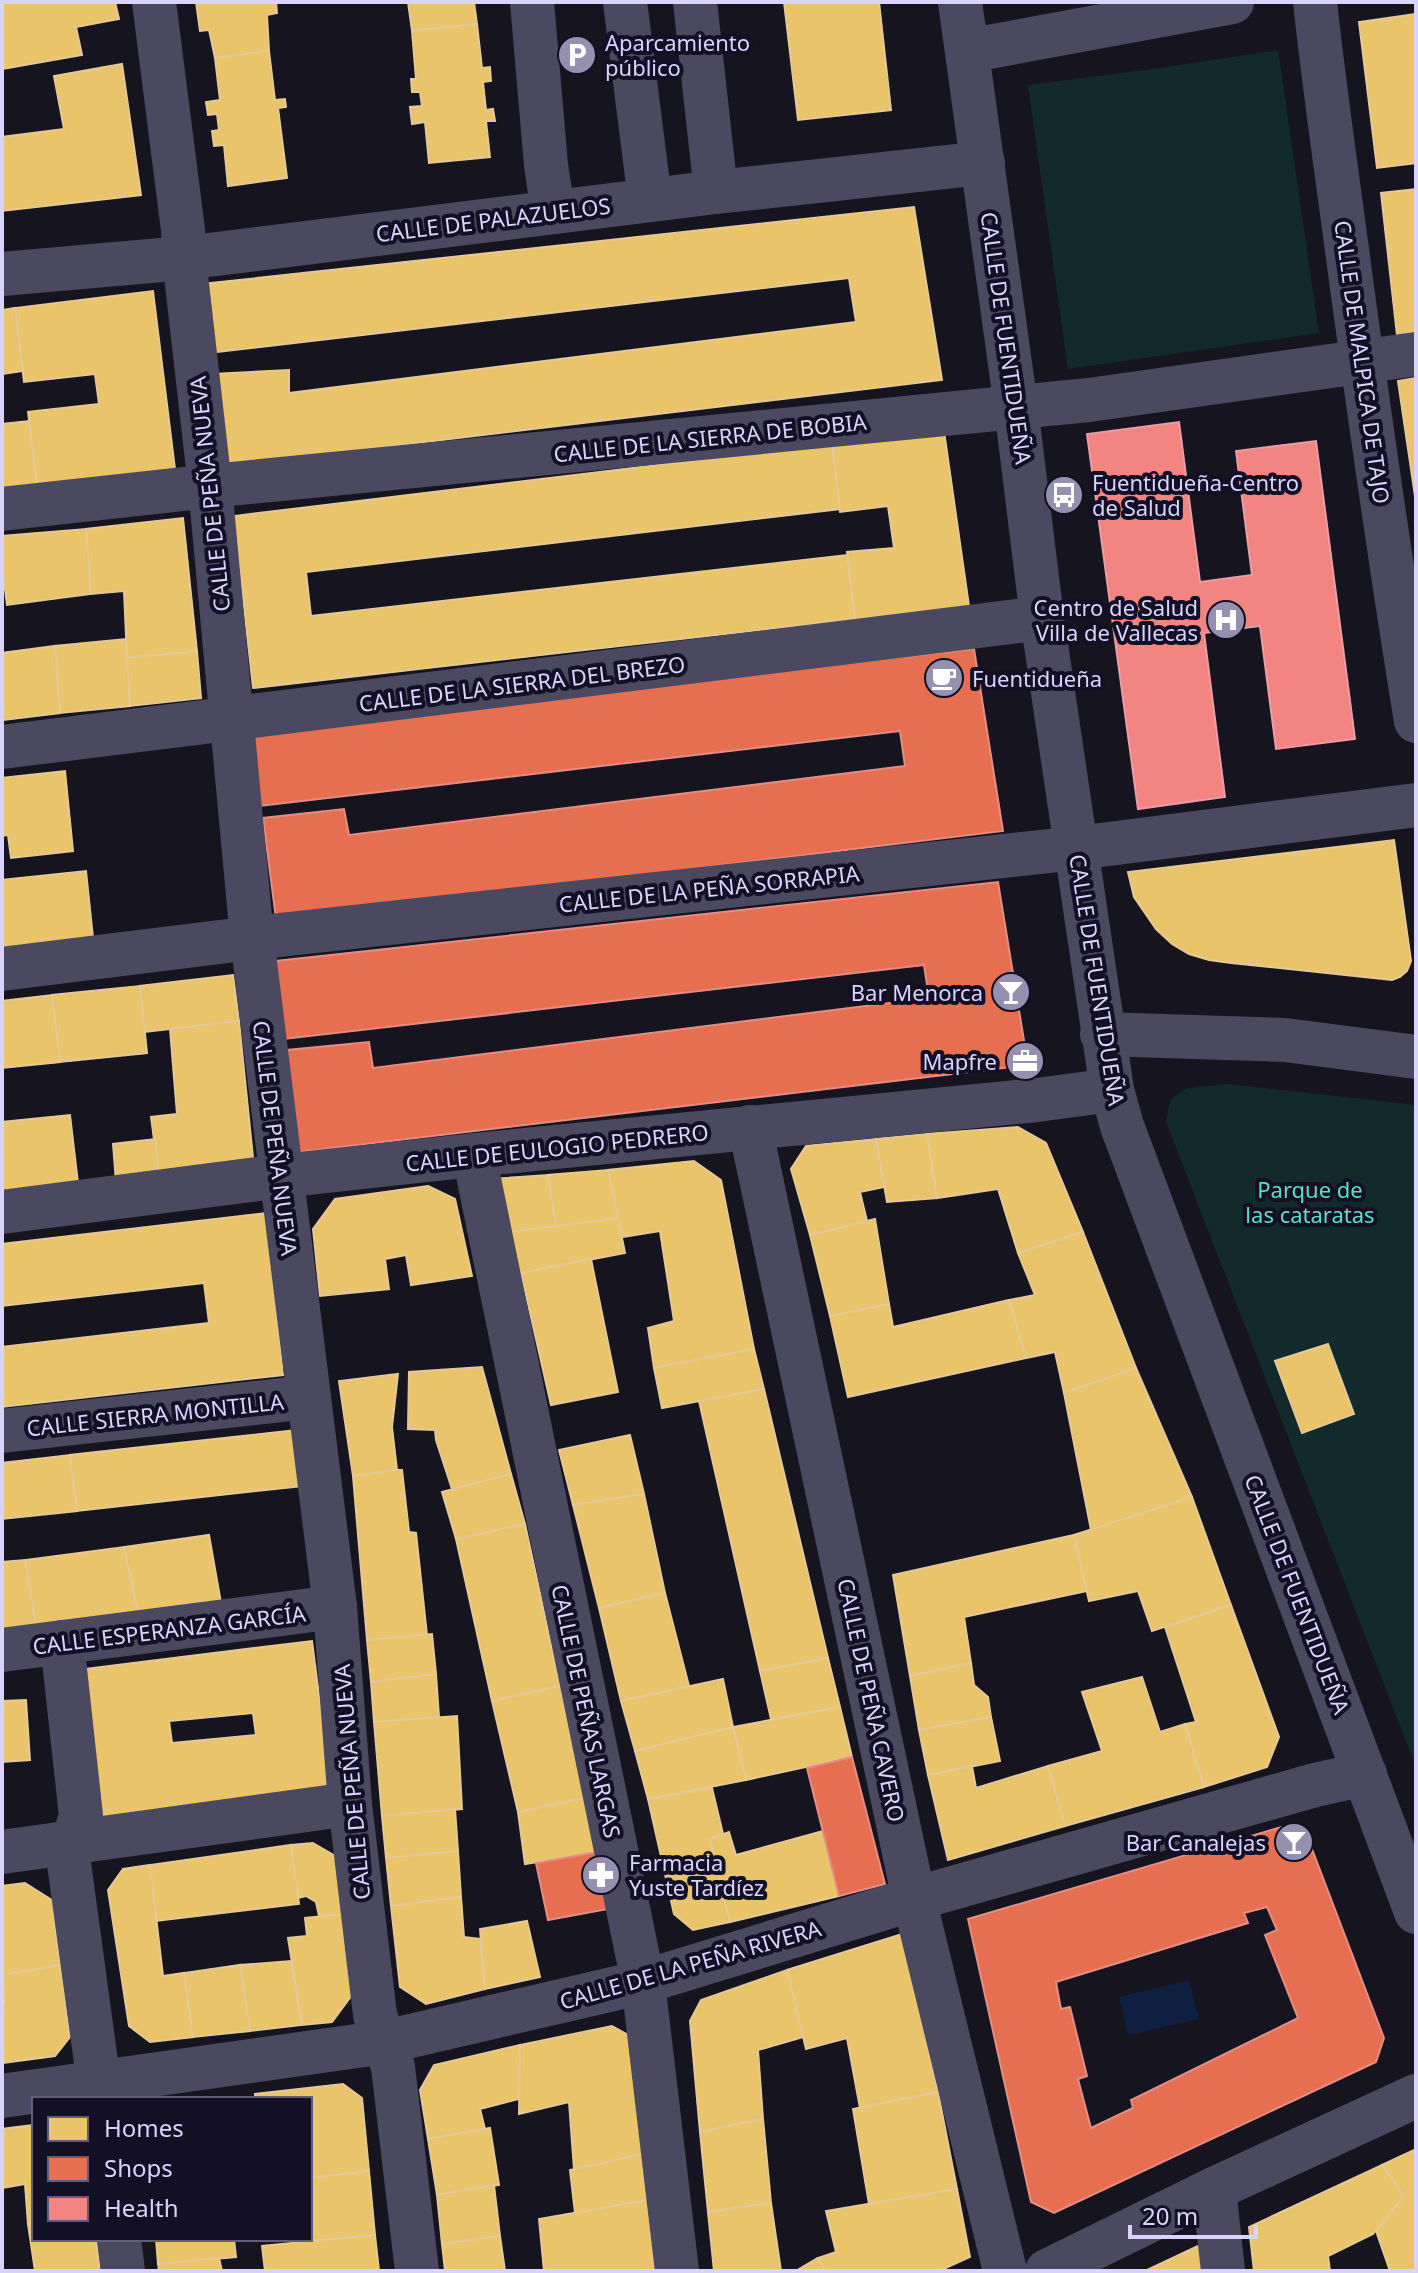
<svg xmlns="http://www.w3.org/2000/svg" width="1418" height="2273" viewBox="0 0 1418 2273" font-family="'Noto Sans',sans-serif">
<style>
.green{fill:#132a2c}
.water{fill:#0e1f42}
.homes{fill:#e9c46a;stroke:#e4c896;stroke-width:2;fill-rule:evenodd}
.shops{fill:#e76f51;stroke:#e38d85;stroke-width:2;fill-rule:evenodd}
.health{fill:#f28482;stroke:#ea9ca7;stroke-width:2}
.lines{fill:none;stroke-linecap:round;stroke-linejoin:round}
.minor{stroke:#4b4960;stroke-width:44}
.labels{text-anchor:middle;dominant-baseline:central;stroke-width:8;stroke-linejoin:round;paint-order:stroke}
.poi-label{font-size:22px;fill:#d9d3fe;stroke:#130f24;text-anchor:start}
.street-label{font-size:22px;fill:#d9d3fe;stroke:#130f24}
.park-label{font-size:22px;fill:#60dec1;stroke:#130f24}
</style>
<rect width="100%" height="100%" fill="#16141f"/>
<!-- green -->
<g class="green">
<polygon points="1278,50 1319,333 1068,369 1028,85 1146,70"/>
<polygon points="1228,1084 1416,1105 1416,1767 1166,1122 1170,1100 1187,1088"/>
</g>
<!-- water -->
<polygon class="water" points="1189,1980 1199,2019 1128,2035 1119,1997"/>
<!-- homes -->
<g class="homes">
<polygon points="2,2 115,2 119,19 76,27 82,55 2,69"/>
<polygon points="196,2 276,2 277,13 267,15 269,51 215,58 209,30 200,31"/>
<polygon points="408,2 474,2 477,24 412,31"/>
<polygon points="784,2 879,2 891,110 798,120"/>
<polygon points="1416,14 1416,163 1377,168 1359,22"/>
<polygon points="477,24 482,68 490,67 491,81 483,82 486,110 493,109 495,121 486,121 490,157 429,163 425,122 412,124 410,107 422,106 420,92 412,92 411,79 416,79 412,31"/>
<polygon points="269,51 275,100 285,99 286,107 278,108 287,178 228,186 224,145 214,146 212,131 219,130 217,114 208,115 206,102 220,100 215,58"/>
<polygon points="122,64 141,195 2,211 2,137 64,129 54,76"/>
<polygon points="1416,189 1416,332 1397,335 1381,193"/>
<polygon points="914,207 942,380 224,466 213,374 289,370 289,393 856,322 849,278 209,353 202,284"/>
<polygon points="153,291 175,469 37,485 28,412 99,404 95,374 24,382 15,308"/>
<polygon points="15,308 23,371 2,374 2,310"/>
<polygon points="1416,378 1416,503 1398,381"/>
<polygon points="29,421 37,485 2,489 2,424"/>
<polygon points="944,431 969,606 855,619 847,552 894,548 888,506 840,512 832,444"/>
<polygon points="832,444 840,509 306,572 311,616 847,555 855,619 253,688 234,516"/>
<polygon points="183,518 197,651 127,658 124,591 91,594 86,529"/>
<polygon points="86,529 91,594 7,605 2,565 2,536"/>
<polygon points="126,639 130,706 60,713 55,646"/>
<polygon points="55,646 60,713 2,720 2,653"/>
<polygon points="197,651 201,698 130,706 127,658"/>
<polygon points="65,771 73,851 11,858 8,835 2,836 2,778"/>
<polygon points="1394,840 1411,961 1407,971 1400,977 1392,980 1231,963 1209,960 1189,954 1172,944 1156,929 1134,897 1128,872"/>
<polygon points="86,871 93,938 2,949 2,880"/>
<polygon points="233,975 239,1021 145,1032 140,986"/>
<polygon points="140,986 147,1053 60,1062 52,995"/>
<polygon points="52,995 60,1062 2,1068 2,1001"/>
<polygon points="239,1021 254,1167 159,1177 151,1117 177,1114 170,1029"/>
<polygon points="70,1115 78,1183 2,1192 2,1122"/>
<polygon points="1018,1127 1046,1143 1083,1232 1018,1253 998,1189 937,1198 927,1134"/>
<polygon points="927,1134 937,1198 887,1202 876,1139"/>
<polygon points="155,1139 159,1177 116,1182 113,1144"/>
<polygon points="876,1139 884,1187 860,1192 867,1221 810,1235 791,1169 806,1146"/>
<polygon points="694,1161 721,1180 754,1349 654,1368 648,1328 674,1321 660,1231 622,1237 608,1170"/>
<polygon points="608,1170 618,1218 556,1227 548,1175"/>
<polygon points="548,1175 556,1227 502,1233 491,1179"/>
<polygon points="428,1186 455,1199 472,1276 411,1285 406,1255 385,1259 389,1289 320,1296 313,1229 335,1199"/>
<polygon points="266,1213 283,1375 2,1407 2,1347 209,1323 204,1283 2,1306 2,1244"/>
<polygon points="618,1218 625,1253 511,1275 502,1233"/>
<polygon points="875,1219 889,1304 830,1316 810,1235"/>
<polygon points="1083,1232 1136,1368 1064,1393 1055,1352 1026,1358 1009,1300 1035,1295 1018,1253"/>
<polygon points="591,1259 618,1392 551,1405 521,1273"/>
<polygon points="1009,1300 1026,1358 848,1397 830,1316 889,1304 893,1327"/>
<polygon points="1328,1344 1354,1414 1302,1433 1275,1361"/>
<polygon points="754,1349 764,1389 662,1408 654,1368"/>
<polygon points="482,1367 511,1474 452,1489 436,1440 435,1430 408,1429 409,1372"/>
<polygon points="1136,1368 1192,1497 1091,1530 1064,1393"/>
<polygon points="398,1374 392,1427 397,1470 353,1476 339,1381"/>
<polygon points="764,1389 828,1658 760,1671 699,1401"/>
<polygon points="296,1430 302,1486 77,1511 70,1455"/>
<polygon points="630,1435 644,1494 573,1505 559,1450"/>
<polygon points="70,1455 77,1511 2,1519 2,1463"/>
<polygon points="397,1470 402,1470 409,1532 416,1533 427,1635 367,1640 353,1476"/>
<polygon points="511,1474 525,1524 456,1539 442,1492"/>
<polygon points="644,1494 665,1593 599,1608 573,1505"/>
<polygon points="1192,1497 1231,1605 1152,1631 1138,1591 1089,1601 1074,1535"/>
<polygon points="525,1524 560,1686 492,1701 456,1539"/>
<polygon points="209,1535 221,1603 138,1614 124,1547"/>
<polygon points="1074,1535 1087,1591 964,1617 971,1663 910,1676 893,1575"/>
<polygon points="124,1547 138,1614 36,1626 25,1560"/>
<polygon points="25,1560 36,1626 2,1630 2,1562"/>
<polygon points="665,1593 689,1686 621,1701 599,1608"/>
<polygon points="1231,1605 1279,1737 1267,1767 1204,1787 1185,1724 1196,1722 1165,1627"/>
<polygon points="432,1634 436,1674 371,1682 367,1640"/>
<path d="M312,1641L331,1790L103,1818L84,1669ZM253,1713L256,1735L172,1743L169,1721Z"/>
<polygon points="828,1658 840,1707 771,1719 760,1671"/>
<polygon points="971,1663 974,1685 988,1697 991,1717 919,1730 910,1676"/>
<polygon points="436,1674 439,1717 374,1722 371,1682"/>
<polygon points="1142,1677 1160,1732 1185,1724 1204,1787 1065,1826 1048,1766 1102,1751 1082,1692"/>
<polygon points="723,1679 733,1727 635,1751 621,1701"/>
<polygon points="560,1686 585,1798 518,1812 492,1701"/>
<polygon points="26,1700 30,1760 2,1762 2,1701"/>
<polygon points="840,1707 852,1757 746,1780 733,1727"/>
<polygon points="457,1716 462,1809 382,1816 374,1722"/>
<polygon points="991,1717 1000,1761 928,1775 919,1730"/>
<polygon points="733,1727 746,1780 648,1799 635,1751"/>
<polygon points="972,1766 976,1788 1048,1766 1065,1826 948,1860 928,1775"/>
<polygon points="712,1788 723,1834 710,1839 730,1922 693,1930 674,1914 648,1799"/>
<polygon points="585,1798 598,1852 525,1864 518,1812"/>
<polygon points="455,1809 458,1851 386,1858 382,1816"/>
<polygon points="823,1831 839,1896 730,1922 710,1839 729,1832 736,1855"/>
<polygon points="313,1843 335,1856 345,1914 319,1916 316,1902 306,1896 298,1898 291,1845"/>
<polygon points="291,1845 299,1904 156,1921 150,1865"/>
<polygon points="458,1851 461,1897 391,1906 386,1858"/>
<polygon points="150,1865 163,1976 184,1973 193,2037 150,2042 129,2026 108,1890 123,1869"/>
<polygon points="25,1883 52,1900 60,1965 2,1975 2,1886"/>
<polygon points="461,1897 464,1937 480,1939 485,1989 426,2004 400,1987 391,1906"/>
<polygon points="345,1914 352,1995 332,2022 302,2025 288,1938 307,1936 305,1918"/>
<polygon points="527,1921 540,1977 485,1989 480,1929"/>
<polygon points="902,1934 938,2092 860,2108 847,2038 806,2049 787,1970"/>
<polygon points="291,1961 302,2025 250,2031 240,1965"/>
<polygon points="60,1965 70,2037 55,2056 2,2063 2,2002 5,2002 2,1975"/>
<polygon points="240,1965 250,2031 193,2037 184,1973"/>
<polygon points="787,1970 803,2037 758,2050 763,2119 700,2132 690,2021 701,2000"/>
<polygon points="612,2026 630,2036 644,2154 574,2169 569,2102 519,2114 520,2045"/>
<polygon points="520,2045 519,2099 480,2109 485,2129 428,2139 420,2090 434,2065"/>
<polygon points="343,2084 362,2098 369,2171 310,2178 310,2099 255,2099 255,2094"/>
<polygon points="938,2092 957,2189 869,2204 853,2109"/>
<polygon points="763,2119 771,2203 708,2212 700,2132"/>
<polygon points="34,2125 34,2223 28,2224 25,2184 2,2188 2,2129"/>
<polygon points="490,2128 499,2185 437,2195 428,2139"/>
<polygon points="1416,2149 1416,2271 1390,2271 1376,2231 1404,2196 1382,2165"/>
<polygon points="644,2154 648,2200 575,2213 570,2170"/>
<polygon points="1382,2165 1404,2196 1373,2234 1328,2256 1330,2271 1254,2271 1249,2227"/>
<polygon points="369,2171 375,2235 310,2241 310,2178"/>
<polygon points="494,2185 500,2236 442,2244 437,2195"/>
<polygon points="957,2189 970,2257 939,2271 825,2271 818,2258 836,2252 826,2211"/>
<polygon points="648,2200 655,2271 544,2271 539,2219"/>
<polygon points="771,2203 781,2271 714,2271 708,2212"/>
<polygon points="34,2223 34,2239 96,2239 100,2271 35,2271 28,2224"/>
<polygon points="375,2235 379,2271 265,2271 262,2246"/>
<polygon points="500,2236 505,2271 445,2271 442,2244"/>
<polygon points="156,2239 234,2239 236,2257 158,2264"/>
<polygon points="1200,2245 1203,2271 1145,2271"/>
<polygon points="219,2258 222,2271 159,2271 158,2264"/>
<polygon points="818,2258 825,2271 799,2271 799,2269"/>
</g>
<!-- shops -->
<g class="shops">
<polygon points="974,649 1003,831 276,919 263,818 344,809 349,835 905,766 900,731 260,806 252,728"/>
<polygon points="998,882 1028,1065 299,1152 287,1050 369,1042 373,1068 929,998 924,965 284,1039 276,961"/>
<polygon points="852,1757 885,1884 839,1896 807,1768"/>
<path d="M1285,1826L1307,1836L1384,2038L1376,2062L1054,2213L1031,2202L968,1919ZM1267,1907L1277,1930L1265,1935L1298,2018L1131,2100L1133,2108L1091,2128L1078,2079L1087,2076L1070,2007L1061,2009L1056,1982L1248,1923L1244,1913Z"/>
<polygon points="598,1852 608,1909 548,1920 536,1863"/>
</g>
<!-- health -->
<polygon class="health" points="1179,422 1200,582 1252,575 1236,451 1316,441 1355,739 1276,749 1260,626 1204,633 1225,797 1138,809 1087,434"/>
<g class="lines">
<!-- minor -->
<g class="minor">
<polyline points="154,2 183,230 184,258 210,486 252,938 335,1607 350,1804 375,2015 393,2067 417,2271"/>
<polyline points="532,2 546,165 553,212"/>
<polyline points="625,2 650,200"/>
<polyline points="695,2 716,192"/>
<polyline points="960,2 1016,407 1042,618 1112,1090 1122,1126 1416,1912"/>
<path d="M1315,2C1325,95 1339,188 1351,280C1371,427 1392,574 1416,721"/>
<polyline points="967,51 1232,2"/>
<polyline points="2,274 184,258 716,192 983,163"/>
<polyline points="2,509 210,486 1089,400 1416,354"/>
<polyline points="2,747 1042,618"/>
<polyline points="2,969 252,938 1077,848 1416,805"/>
<polyline points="1102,1034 1285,1040 1416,1057"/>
<polyline points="750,1127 914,1899 1005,2271"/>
<polyline points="474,1155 643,1982 677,2271"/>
<polyline points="2,1212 281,1176 474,1155 1037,1100 1112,1090"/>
<polyline points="2,1431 309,1397"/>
<polyline points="62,1642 81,1816 68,1856 101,2099"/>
<polyline points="2,1650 335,1607"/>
<polyline points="2,1852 350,1804"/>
<polyline points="2,2096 385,2042 643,1982 914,1899 1315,1785 1365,1774"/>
<polyline points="1214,2189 1223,2271"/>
<polyline points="119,2239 123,2271"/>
<polyline points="1047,2271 1214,2189 1416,2096"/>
</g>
</g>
<!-- icons -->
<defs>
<symbol id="parking-disc" viewBox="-11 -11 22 22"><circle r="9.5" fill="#9590b0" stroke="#130f24"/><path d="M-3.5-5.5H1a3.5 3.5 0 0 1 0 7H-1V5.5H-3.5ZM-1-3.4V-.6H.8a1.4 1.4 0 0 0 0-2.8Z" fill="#fff"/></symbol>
<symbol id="bus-disc" viewBox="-11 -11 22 22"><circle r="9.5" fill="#9590b0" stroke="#130f24"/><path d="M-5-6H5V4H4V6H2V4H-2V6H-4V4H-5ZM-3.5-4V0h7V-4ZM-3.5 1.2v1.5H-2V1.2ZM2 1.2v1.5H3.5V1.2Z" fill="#fff"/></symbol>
<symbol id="hospital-disc" viewBox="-11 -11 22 22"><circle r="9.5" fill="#9590b0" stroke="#130f24"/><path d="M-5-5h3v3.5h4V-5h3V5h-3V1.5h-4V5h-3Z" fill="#fff"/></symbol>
<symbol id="cafe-disc" viewBox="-11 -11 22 22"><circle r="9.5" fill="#9590b0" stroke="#130f24"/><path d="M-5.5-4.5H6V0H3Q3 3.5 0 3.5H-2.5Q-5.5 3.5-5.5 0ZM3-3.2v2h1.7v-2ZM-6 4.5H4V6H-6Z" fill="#fff"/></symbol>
<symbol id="bar-disc" viewBox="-11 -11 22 22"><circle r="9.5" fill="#9590b0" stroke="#130f24"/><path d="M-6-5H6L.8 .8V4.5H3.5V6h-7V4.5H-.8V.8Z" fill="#fff"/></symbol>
<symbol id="office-disc" viewBox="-11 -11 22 22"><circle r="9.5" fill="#9590b0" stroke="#130f24"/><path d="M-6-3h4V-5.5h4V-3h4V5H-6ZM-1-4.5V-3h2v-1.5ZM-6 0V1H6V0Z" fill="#fff"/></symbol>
<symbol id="pharmacy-disc" viewBox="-11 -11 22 22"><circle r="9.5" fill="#9590b0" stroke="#130f24"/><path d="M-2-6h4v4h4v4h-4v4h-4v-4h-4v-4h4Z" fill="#fff"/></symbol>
</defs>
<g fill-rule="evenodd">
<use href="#parking-disc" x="555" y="33" width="44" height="44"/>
<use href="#bus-disc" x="1042" y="473" width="44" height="44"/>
<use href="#hospital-disc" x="1204" y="598" width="44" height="44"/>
<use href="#cafe-disc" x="922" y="656" width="44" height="44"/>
<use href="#bar-disc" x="989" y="970" width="44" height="44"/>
<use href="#office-disc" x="1003" y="1039" width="44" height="44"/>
<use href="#bar-disc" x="1272" y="1820" width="44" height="44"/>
<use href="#pharmacy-disc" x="579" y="1853" width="44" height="44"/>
</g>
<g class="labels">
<!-- poi labels -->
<g class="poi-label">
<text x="605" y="42">Aparcamiento<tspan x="605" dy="25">público</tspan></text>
<text x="1092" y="482">Fuentidueña-Centro<tspan x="1092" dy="25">de Salud</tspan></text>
<text x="1198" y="607" text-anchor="end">Centro de Salud<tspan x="1198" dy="25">Villa de Vallecas</tspan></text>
<text x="972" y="678">Fuentidueña</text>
<text x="983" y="992" text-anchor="end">Bar Menorca</text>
<text x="997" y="1061" text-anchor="end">Mapfre</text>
<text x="1266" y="1842" text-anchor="end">Bar Canalejas</text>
<text x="629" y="1862">Farmacia<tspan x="629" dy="25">Yuste Tardíez</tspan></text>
</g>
<!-- street labels -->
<g class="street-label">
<text transform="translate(493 219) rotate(-7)">CALLE DE PALAZUELOS</text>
<text transform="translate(1007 338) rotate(82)">CALLE DE FUENTIDUEÑA</text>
<text transform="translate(1363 362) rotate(82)">CALLE DE MALPICA DE TAJO</text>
<text transform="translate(710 437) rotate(-6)">CALLE DE LA SIERRA DE BOBIA</text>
<text transform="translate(209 494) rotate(-96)">CALLE DE PEÑA NUEVA</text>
<text transform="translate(522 683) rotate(-7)">CALLE DE LA SIERRA DEL BREZO</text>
<text transform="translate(709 888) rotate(-6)">CALLE DE LA PEÑA SORRAPIA</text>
<text transform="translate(1098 980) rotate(81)">CALLE DE FUENTIDUEÑA</text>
<text transform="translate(276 1138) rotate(83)">CALLE DE PEÑA NUEVA</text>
<text transform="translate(557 1147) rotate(-6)">CALLE DE EULOGIO PEDRERO</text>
<text transform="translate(155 1414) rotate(-6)">CALLE SIERRA MONTILLA</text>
<text transform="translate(1298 1594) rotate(69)">CALLE DE FUENTIDUEÑA</text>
<text transform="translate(169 1629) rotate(-7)">CALLE ESPERANZA GARCÍA</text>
<text transform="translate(872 1700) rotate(78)">CALLE DE PEÑA CAVERO</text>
<text transform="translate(587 1711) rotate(78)">CALLE DE PEÑAS LARGAS</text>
<text transform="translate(351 1782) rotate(-95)">CALLE DE PEÑA NUEVA</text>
<text transform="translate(690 1964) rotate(-16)">CALLE DE LA PEÑA RIVERA</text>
</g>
<!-- park labels -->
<g class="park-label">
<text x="1310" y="1189">Parque de<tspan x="1310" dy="25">las cataratas</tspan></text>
</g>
</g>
<!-- border -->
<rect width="1418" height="2273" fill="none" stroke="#d9d3fe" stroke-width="8"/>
<!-- legend -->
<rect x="32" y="2097" width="280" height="144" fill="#130f24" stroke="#625d7b" stroke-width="2"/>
<rect x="48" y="2117" width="40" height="24" fill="#e9c46a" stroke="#625d7b" stroke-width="2"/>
<text x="104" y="2137" font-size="24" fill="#d9d3fe">Homes</text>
<rect x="48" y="2157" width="40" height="24" fill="#e76f51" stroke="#625d7b" stroke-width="2"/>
<text x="104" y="2177" font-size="24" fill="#d9d3fe">Shops</text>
<rect x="48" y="2197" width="40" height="24" fill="#f28482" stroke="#625d7b" stroke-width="2"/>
<text x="104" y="2217" font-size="24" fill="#d9d3fe">Health</text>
<!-- scale -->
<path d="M1130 2225v12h126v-12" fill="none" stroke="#d9d3fe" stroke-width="4"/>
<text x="1142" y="2225" font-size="24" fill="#d9d3fe" stroke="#130f24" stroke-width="6" paint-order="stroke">20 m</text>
</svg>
